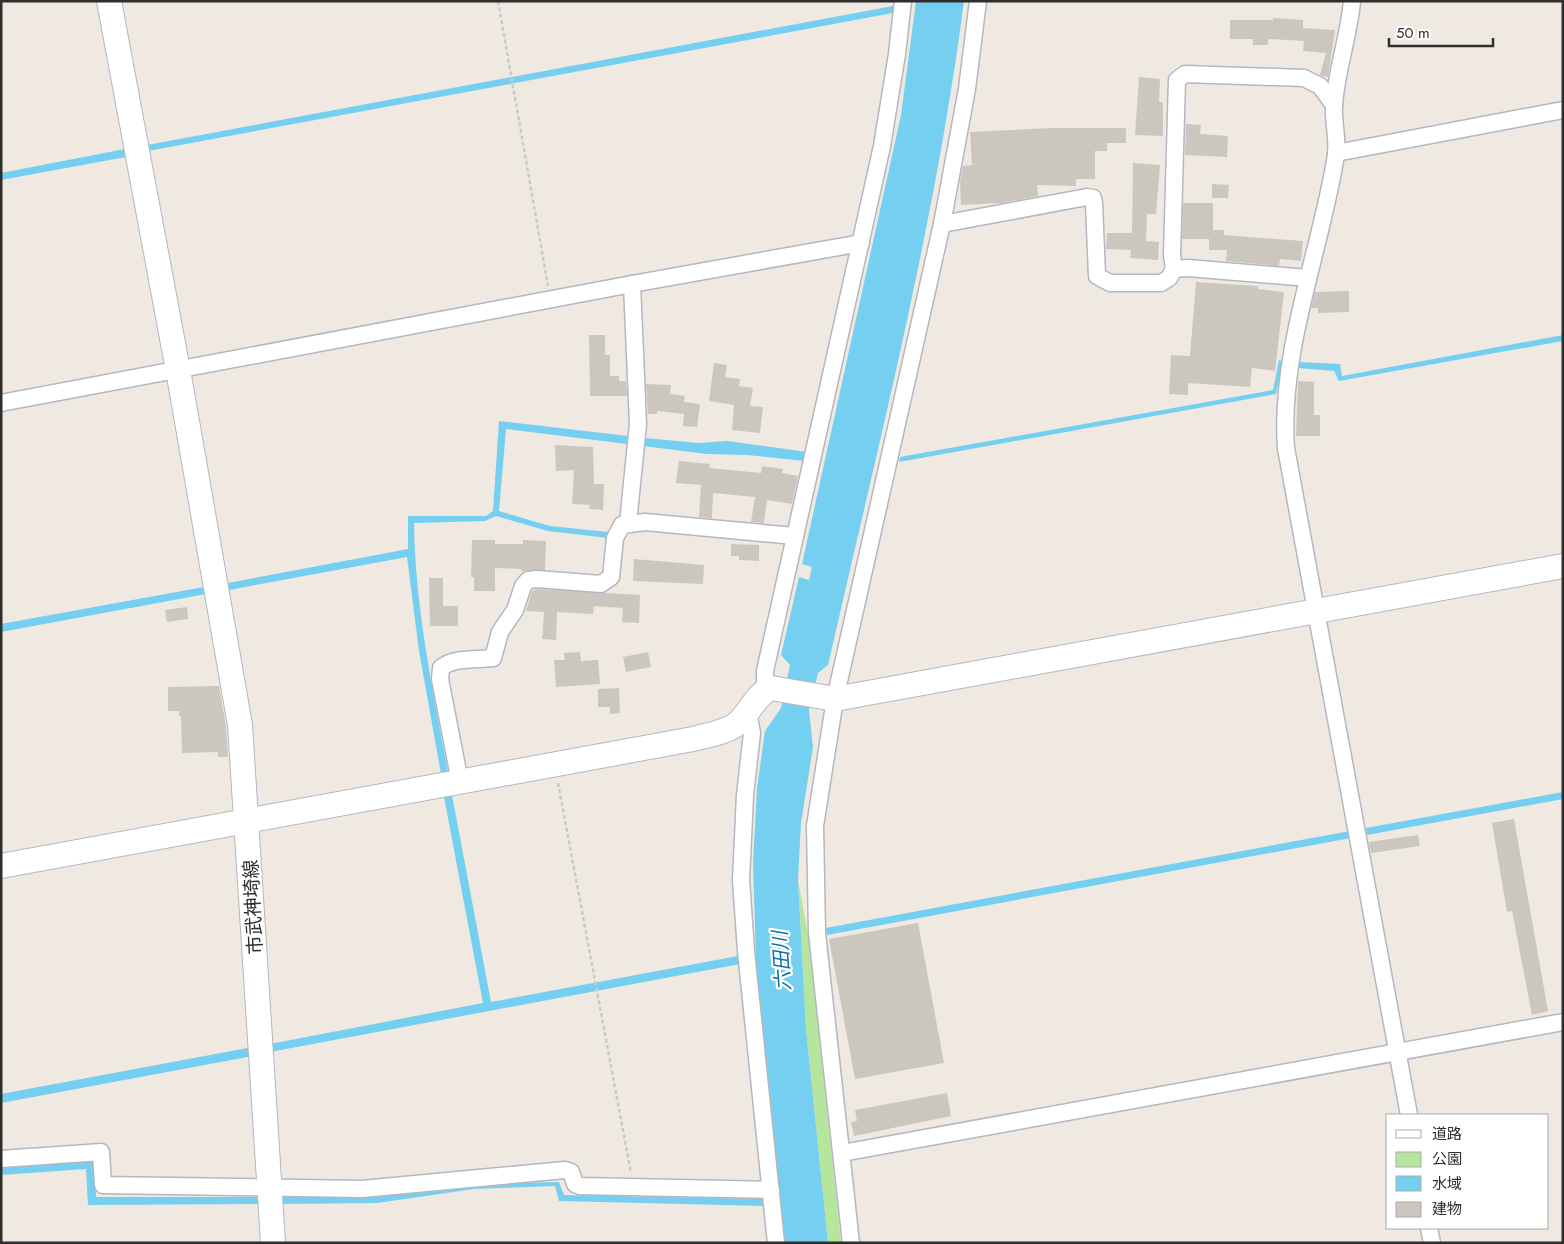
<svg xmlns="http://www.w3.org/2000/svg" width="1564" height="1244" viewBox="0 0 1564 1244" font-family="Jost,'Noto Sans JP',sans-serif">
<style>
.green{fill:#b6e59e}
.water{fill:#75cff0}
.building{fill:#cbc7bf}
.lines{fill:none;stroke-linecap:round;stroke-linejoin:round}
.street-casing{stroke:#b4b7c1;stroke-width:19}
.secondary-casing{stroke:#b4b7c1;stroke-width:26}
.path{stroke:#c9c9c9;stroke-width:2.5;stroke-dasharray:4 2.5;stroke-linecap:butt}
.street{stroke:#fff;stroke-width:16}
.secondary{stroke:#fff;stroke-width:24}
.labels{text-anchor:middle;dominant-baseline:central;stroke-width:4.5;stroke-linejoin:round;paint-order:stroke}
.street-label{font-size:19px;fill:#2e2e2e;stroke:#fff}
.water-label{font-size:20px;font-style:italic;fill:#0d6fa3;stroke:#fff}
</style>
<rect width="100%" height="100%" fill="#efe9e1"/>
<!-- green -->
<polygon class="green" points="798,880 809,940 841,1243 828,1243 806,1029"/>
<!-- water -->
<g class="water">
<path d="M916,1H964C935,226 878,445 828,665L818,673L809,710L813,747L801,823L798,880L806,1029L828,1243H785L756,959L753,863L757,788L765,731L781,708L790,665L781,655L799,577L809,580L812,567L802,564L901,115Z"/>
<polygon points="893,6 893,13 148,151 147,145"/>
<polygon points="125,149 126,157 1,180 1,173"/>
<polygon points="1563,335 1563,341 1339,381 1334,371 1298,368 1299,362 1340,364 1342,376"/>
<polygon points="1279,360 1283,362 1276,394 899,462 900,457 1273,390"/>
<path d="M499,421L645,438L698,443L727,441L807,452L804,461L748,455L707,454L506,429L499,511L550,526L608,532V538L548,531L496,516L485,521L414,523C415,607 433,690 448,772L441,774L419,651L407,557L229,590L228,583L408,549V516H486L493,511Z"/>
<polygon points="204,587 206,594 1,632 1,624"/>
<polygon points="1563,792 1563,799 1367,835 1366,828"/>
<polygon points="452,795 491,1002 738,956 740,964 270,1052 270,1044 483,1003 444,797"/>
<polygon points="1350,831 1351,838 827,935 826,928"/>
<polygon points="253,1047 253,1056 1,1103 1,1094"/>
<polygon points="94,1160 96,1197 262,1197 263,1204 88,1205 86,1169 1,1175 1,1166"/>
<polygon points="559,1182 564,1195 764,1199 764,1206 559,1201 555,1186 474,1189 377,1203 279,1204 279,1197 376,1196 476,1184"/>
</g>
<!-- building -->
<g class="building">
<polygon points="1273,18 1303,20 1303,28 1335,30 1328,77 1320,75 1326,53 1303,51 1304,41 1268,39 1268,45 1253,45 1253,39 1230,39 1230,20 1273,20"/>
<polygon points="1139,77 1160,79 1159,102 1163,102 1163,136 1135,135"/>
<polygon points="1186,124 1201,125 1200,134 1228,136 1227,157 1185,155"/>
<polygon points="1051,128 1126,128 1126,143 1107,143 1107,151 1095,151 1095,179 1076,179 1076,186 1037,185 1038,196 1001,203 961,205 960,183 963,166 972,165 970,132"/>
<polygon points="1133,163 1160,165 1156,214 1147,214 1146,241 1159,242 1158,260 1130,258 1131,250 1106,249 1107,233 1132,233"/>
<polygon points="1212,184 1229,185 1228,198 1212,198"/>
<polygon points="1183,203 1213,203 1213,230 1224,230 1224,235 1303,241 1301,261 1280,259 1279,266 1226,261 1227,250 1209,250 1209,239 1182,239"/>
<polygon points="1196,282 1258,286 1258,289 1284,292 1275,371 1252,368 1250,387 1188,383 1188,395 1169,394 1171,355 1190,356"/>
<polygon points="1349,291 1349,312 1318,313 1318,308 1311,308 1315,292"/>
<polygon points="589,335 605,335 605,355 610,355 610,376 619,376 619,381 626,381 627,396 590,396"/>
<polygon points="714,363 727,365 725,377 740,379 739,386 753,388 750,406 763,407 760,433 732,430 734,405 709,401"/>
<polygon points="1298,381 1314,382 1314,415 1320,415 1320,436 1296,436"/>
<polygon points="646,384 671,385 670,394 685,396 684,402 700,404 697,427 683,426 684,414 657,411 657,414 648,414"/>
<polygon points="555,445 593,447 594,484 604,484 603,510 589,509 590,505 572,504 574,470 556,471"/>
<polygon points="679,461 710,464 709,468 761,473 762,466 783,469 782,473 798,476 792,504 767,500 764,523 751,522 755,497 713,493 712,518 699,517 701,485 676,483"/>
<polygon points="472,540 495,540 495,544 523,544 523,540 546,541 545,570 525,571 521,571 521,569 495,568 495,591 474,591 474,577 471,577"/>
<polygon points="731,544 759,545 759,561 739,560 739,556 731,556"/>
<polygon points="634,559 704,565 703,584 633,581"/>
<polygon points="429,578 443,578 443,606 458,606 458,626 430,626"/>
<polygon points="537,589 640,595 639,623 622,622 623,608 594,606 593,614 557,612 556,640 542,639 544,612 526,611 532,591"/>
<polygon points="187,607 188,619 167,622 165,610"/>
<polygon points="580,652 581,661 598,660 600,684 556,687 554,660 565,660 564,653"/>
<polygon points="648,652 651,667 626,672 623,657"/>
<polygon points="219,686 226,727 228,757 218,757 218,752 182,753 181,716 179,716 179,711 168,711 168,687"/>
<polygon points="619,688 620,713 610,714 610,707 598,707 598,689"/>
<polygon points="1514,819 1548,1011 1532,1015 1512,911 1507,912 1492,823"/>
<polygon points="1418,835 1420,846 1371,853 1369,842"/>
<polygon points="918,923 944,1063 855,1079 829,939"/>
<polygon points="947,1093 951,1116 854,1136 851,1122 857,1121 855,1110"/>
</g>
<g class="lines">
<defs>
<g id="street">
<path d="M1352,1C1349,36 1336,71 1334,106C1333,122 1338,139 1336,155C1321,250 1279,351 1286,448L1409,1115"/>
<polyline points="1336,153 1563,110"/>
<polyline points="942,224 1087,197 1093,198 1094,203 1097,276 1110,283 1161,283 1169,278 1174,269 1188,268 1308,278"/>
<polyline points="1174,269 1172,255 1177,80 1185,74 1304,78 1320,86 1334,105"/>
<polyline points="1,403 632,284 861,243"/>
<polyline points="628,523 638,424 632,284"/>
<polyline points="765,691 765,671 882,146 897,54 903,1"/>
<polyline points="748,712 752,733 745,795 741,880 746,951 776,1243"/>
<path d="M460,782L440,679L441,668C453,657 477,660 493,658L500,632L515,610L523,586L528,580L537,579L601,584L611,577L615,538L622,525L645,522L795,536"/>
<polyline points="842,1153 1563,1022"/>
<polyline points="1,1159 101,1152 103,1185 362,1189 565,1170 571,1172 575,1184 580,1186 771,1190"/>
<polyline points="1429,1228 1432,1243"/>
<polyline points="851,1243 817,933 815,826 835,699 942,224 967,89 978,1"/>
</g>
<g id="secondary">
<polyline points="109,1 178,370 240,725 273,1243"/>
<path d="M1,866L693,739C707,735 726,733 738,723C750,712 756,694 771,688L835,699L1563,566"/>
</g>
</defs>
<!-- street casing -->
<use href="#street" class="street-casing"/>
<!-- secondary casing -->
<use href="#secondary" class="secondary-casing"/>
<!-- path -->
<g class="path">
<polyline points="498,1 548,286"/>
<polyline points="558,783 631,1173"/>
</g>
<!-- street -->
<use href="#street" class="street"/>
<!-- secondary -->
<use href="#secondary" class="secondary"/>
</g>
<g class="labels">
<!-- street labels -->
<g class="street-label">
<text transform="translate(253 907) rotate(-93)">市武神埼線</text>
</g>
<!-- water labels -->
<g class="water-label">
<text transform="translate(782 961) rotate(-94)">六田川</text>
</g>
</g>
<!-- border -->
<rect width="1564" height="1244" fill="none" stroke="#2e2e2e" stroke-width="5"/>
<!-- legend -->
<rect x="1386" y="1114" width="162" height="115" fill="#ffffff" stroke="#ababab"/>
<rect x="1396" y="1130" width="25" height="8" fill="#ffffff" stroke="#ababab"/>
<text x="1432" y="1139" font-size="15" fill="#2e2e2e">道路</text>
<rect x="1396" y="1152" width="25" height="15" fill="#b6e59e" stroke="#ababab"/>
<text x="1432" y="1164" font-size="15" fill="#2e2e2e">公園</text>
<rect x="1396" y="1176" width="25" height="15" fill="#75cff0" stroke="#ababab"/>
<text x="1432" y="1189" font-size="15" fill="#2e2e2e">水域</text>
<rect x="1396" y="1202" width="25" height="15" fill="#cbc7bf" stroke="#ababab"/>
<text x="1432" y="1214" font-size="15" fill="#2e2e2e">建物</text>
<!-- scale -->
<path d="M1389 38v8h104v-8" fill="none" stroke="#2e2e2e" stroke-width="2.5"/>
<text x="1396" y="38" font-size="15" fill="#2e2e2e" stroke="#ffffff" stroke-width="4" paint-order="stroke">50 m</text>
</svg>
